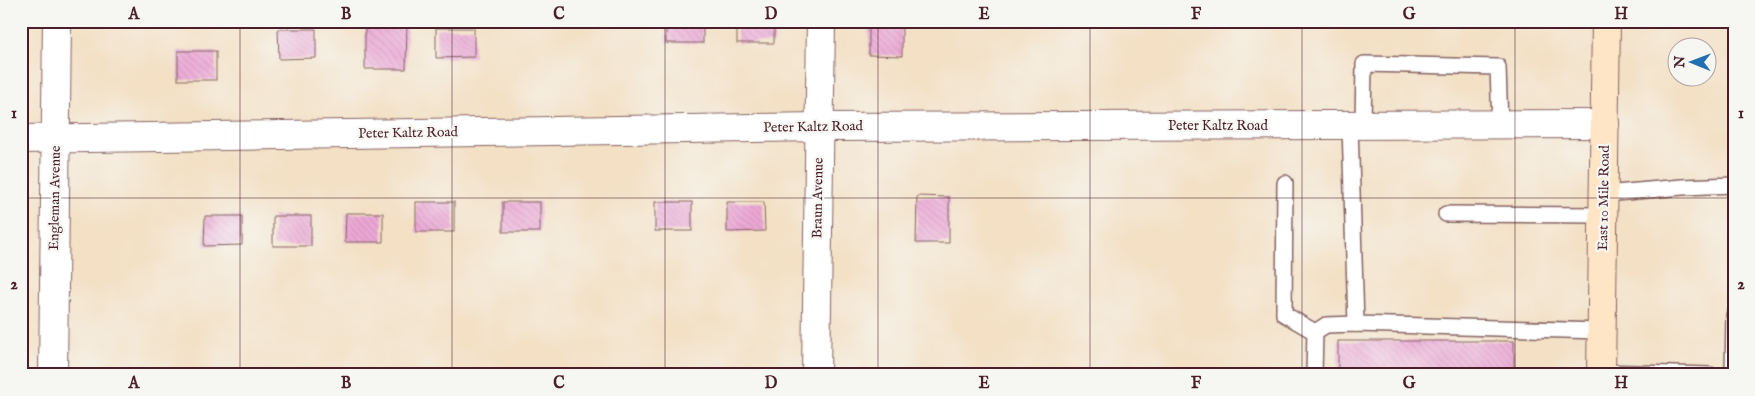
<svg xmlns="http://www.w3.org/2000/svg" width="1755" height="396" viewBox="0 0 1755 396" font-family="'IM FELL English',serif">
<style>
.building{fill:url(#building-back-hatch)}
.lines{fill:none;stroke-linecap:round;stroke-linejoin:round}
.service-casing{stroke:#856361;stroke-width:18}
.minor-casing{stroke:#856361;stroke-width:30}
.secondary-casing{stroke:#856361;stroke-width:30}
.service{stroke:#fff;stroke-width:15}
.minor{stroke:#fff;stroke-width:28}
.secondary{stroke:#fde5c5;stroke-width:28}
.grid{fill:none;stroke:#4a1f2b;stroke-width:1;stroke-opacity:0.55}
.labels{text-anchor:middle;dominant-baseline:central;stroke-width:4.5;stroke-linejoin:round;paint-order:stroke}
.street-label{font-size:14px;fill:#4a1f2b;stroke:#f6f6f2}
.neatline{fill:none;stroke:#4a1f2b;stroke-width:2}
.grid-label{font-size:16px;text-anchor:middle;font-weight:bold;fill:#4a1f2b}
</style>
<defs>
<pattern id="building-back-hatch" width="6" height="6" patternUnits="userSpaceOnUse" patternTransform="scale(1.25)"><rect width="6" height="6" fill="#eca8d6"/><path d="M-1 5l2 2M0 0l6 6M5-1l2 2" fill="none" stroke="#cc90b8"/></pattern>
</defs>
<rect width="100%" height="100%" fill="#f6f6f2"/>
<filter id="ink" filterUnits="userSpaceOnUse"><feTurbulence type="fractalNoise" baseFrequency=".02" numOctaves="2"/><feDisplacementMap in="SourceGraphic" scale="10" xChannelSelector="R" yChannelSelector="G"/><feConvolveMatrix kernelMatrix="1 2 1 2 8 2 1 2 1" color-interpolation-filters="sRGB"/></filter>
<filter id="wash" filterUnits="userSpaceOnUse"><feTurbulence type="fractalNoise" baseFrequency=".0096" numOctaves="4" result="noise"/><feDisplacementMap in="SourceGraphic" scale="20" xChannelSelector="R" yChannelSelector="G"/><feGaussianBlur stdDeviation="1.12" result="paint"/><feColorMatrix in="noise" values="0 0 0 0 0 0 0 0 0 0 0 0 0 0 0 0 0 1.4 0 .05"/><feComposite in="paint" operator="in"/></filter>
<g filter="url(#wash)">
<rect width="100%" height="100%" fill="#f3e0c5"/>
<g id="blocks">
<!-- building -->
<g class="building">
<polygon points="365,21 407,21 406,69 365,69"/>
<rect x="666" y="21" width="37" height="22"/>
<rect x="737" y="21" width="37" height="22"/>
<polygon points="869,21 902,21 902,56 869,55"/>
<polygon points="436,28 474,28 474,57 436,58"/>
<polygon points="278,29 316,29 316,58 279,59"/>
<rect x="178" y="51" width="38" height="29"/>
<polygon points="917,196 949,197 949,243 916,243"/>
<rect x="416" y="202" width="38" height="30"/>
<rect x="503" y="202" width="37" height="30"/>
<rect x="655" y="202" width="37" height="29"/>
<polygon points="727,202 764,202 765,231 727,232"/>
<polygon points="346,213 383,213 383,242 345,242"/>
<polygon points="205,216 242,216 242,245 204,246"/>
<rect x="273" y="216" width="38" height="30"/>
<rect x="1338" y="341" width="176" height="34"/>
</g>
</g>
</g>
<g filter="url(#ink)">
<use href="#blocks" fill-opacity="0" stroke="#856361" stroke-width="1"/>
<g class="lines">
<defs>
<g id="service">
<polyline points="1350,125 1356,324"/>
<polyline points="1363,125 1364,64 1498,67 1500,125"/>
<polyline points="1285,183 1284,314 1315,332"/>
<polyline points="1604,194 1682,187 1734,185"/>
<polyline points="1446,214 1603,215"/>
<polyline points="1601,372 1710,375"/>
<polyline points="1314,375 1315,332 1326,325 1356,324 1601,331"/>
<polyline points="1733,375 1734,315"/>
</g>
<g id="minor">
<polyline points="21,139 819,127 1605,124"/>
<polyline points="53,375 57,21"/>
<polyline points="816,375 821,21"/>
</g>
<polyline id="secondary" points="1601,375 1606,21"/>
</defs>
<!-- service casing -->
<use href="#service" class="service-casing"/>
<!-- minor casing -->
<use href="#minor" class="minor-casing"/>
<!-- secondary casing -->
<use href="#secondary" class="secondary-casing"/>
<!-- service -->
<use href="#service" class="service"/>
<!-- minor -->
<use href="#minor" class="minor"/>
<!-- secondary -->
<use href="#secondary" class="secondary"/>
</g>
</g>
<!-- grid -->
<path class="grid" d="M240,21V375M452,21V375M665,21V375M878,21V375M1090,21V375M1302,21V375M1515,21V375M21,198H1734"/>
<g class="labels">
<!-- street labels -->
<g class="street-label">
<text x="1218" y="126">Peter Kaltz Road</text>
<text transform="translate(813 127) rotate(-1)">Peter Kaltz Road</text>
<text transform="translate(408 133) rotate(-1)">Peter Kaltz Road</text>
<text transform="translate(55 198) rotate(-89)">Engleman Avenue</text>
<text transform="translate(818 198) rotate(-89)">Braun Avenue</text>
<text transform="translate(1604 198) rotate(-89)">East 10 Mile Road</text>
</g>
</g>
<!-- margin -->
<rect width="1755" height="396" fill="none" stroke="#f6f6f2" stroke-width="55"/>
<!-- north arrow -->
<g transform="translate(1692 62) rotate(271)"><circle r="24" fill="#f6f6f2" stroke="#b1a0a2"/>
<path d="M0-4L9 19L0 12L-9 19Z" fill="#1f6fb2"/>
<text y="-8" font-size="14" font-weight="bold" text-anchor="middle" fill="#4a1f2b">N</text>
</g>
<rect x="28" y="28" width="1700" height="340" class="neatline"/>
<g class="grid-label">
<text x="134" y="19">A</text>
<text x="346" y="19">B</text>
<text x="559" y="19">C</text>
<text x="771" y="19">D</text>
<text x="984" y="19">E</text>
<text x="1196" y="19">F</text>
<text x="1409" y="19">G</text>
<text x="1621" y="19">H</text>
<text x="14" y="118">1</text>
<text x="1741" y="118">1</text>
<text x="14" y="289">2</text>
<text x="1741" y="289">2</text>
<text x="134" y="388">A</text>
<text x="346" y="388">B</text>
<text x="559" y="388">C</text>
<text x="771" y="388">D</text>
<text x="984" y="388">E</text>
<text x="1196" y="388">F</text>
<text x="1409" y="388">G</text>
<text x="1621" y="388">H</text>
</g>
</svg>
